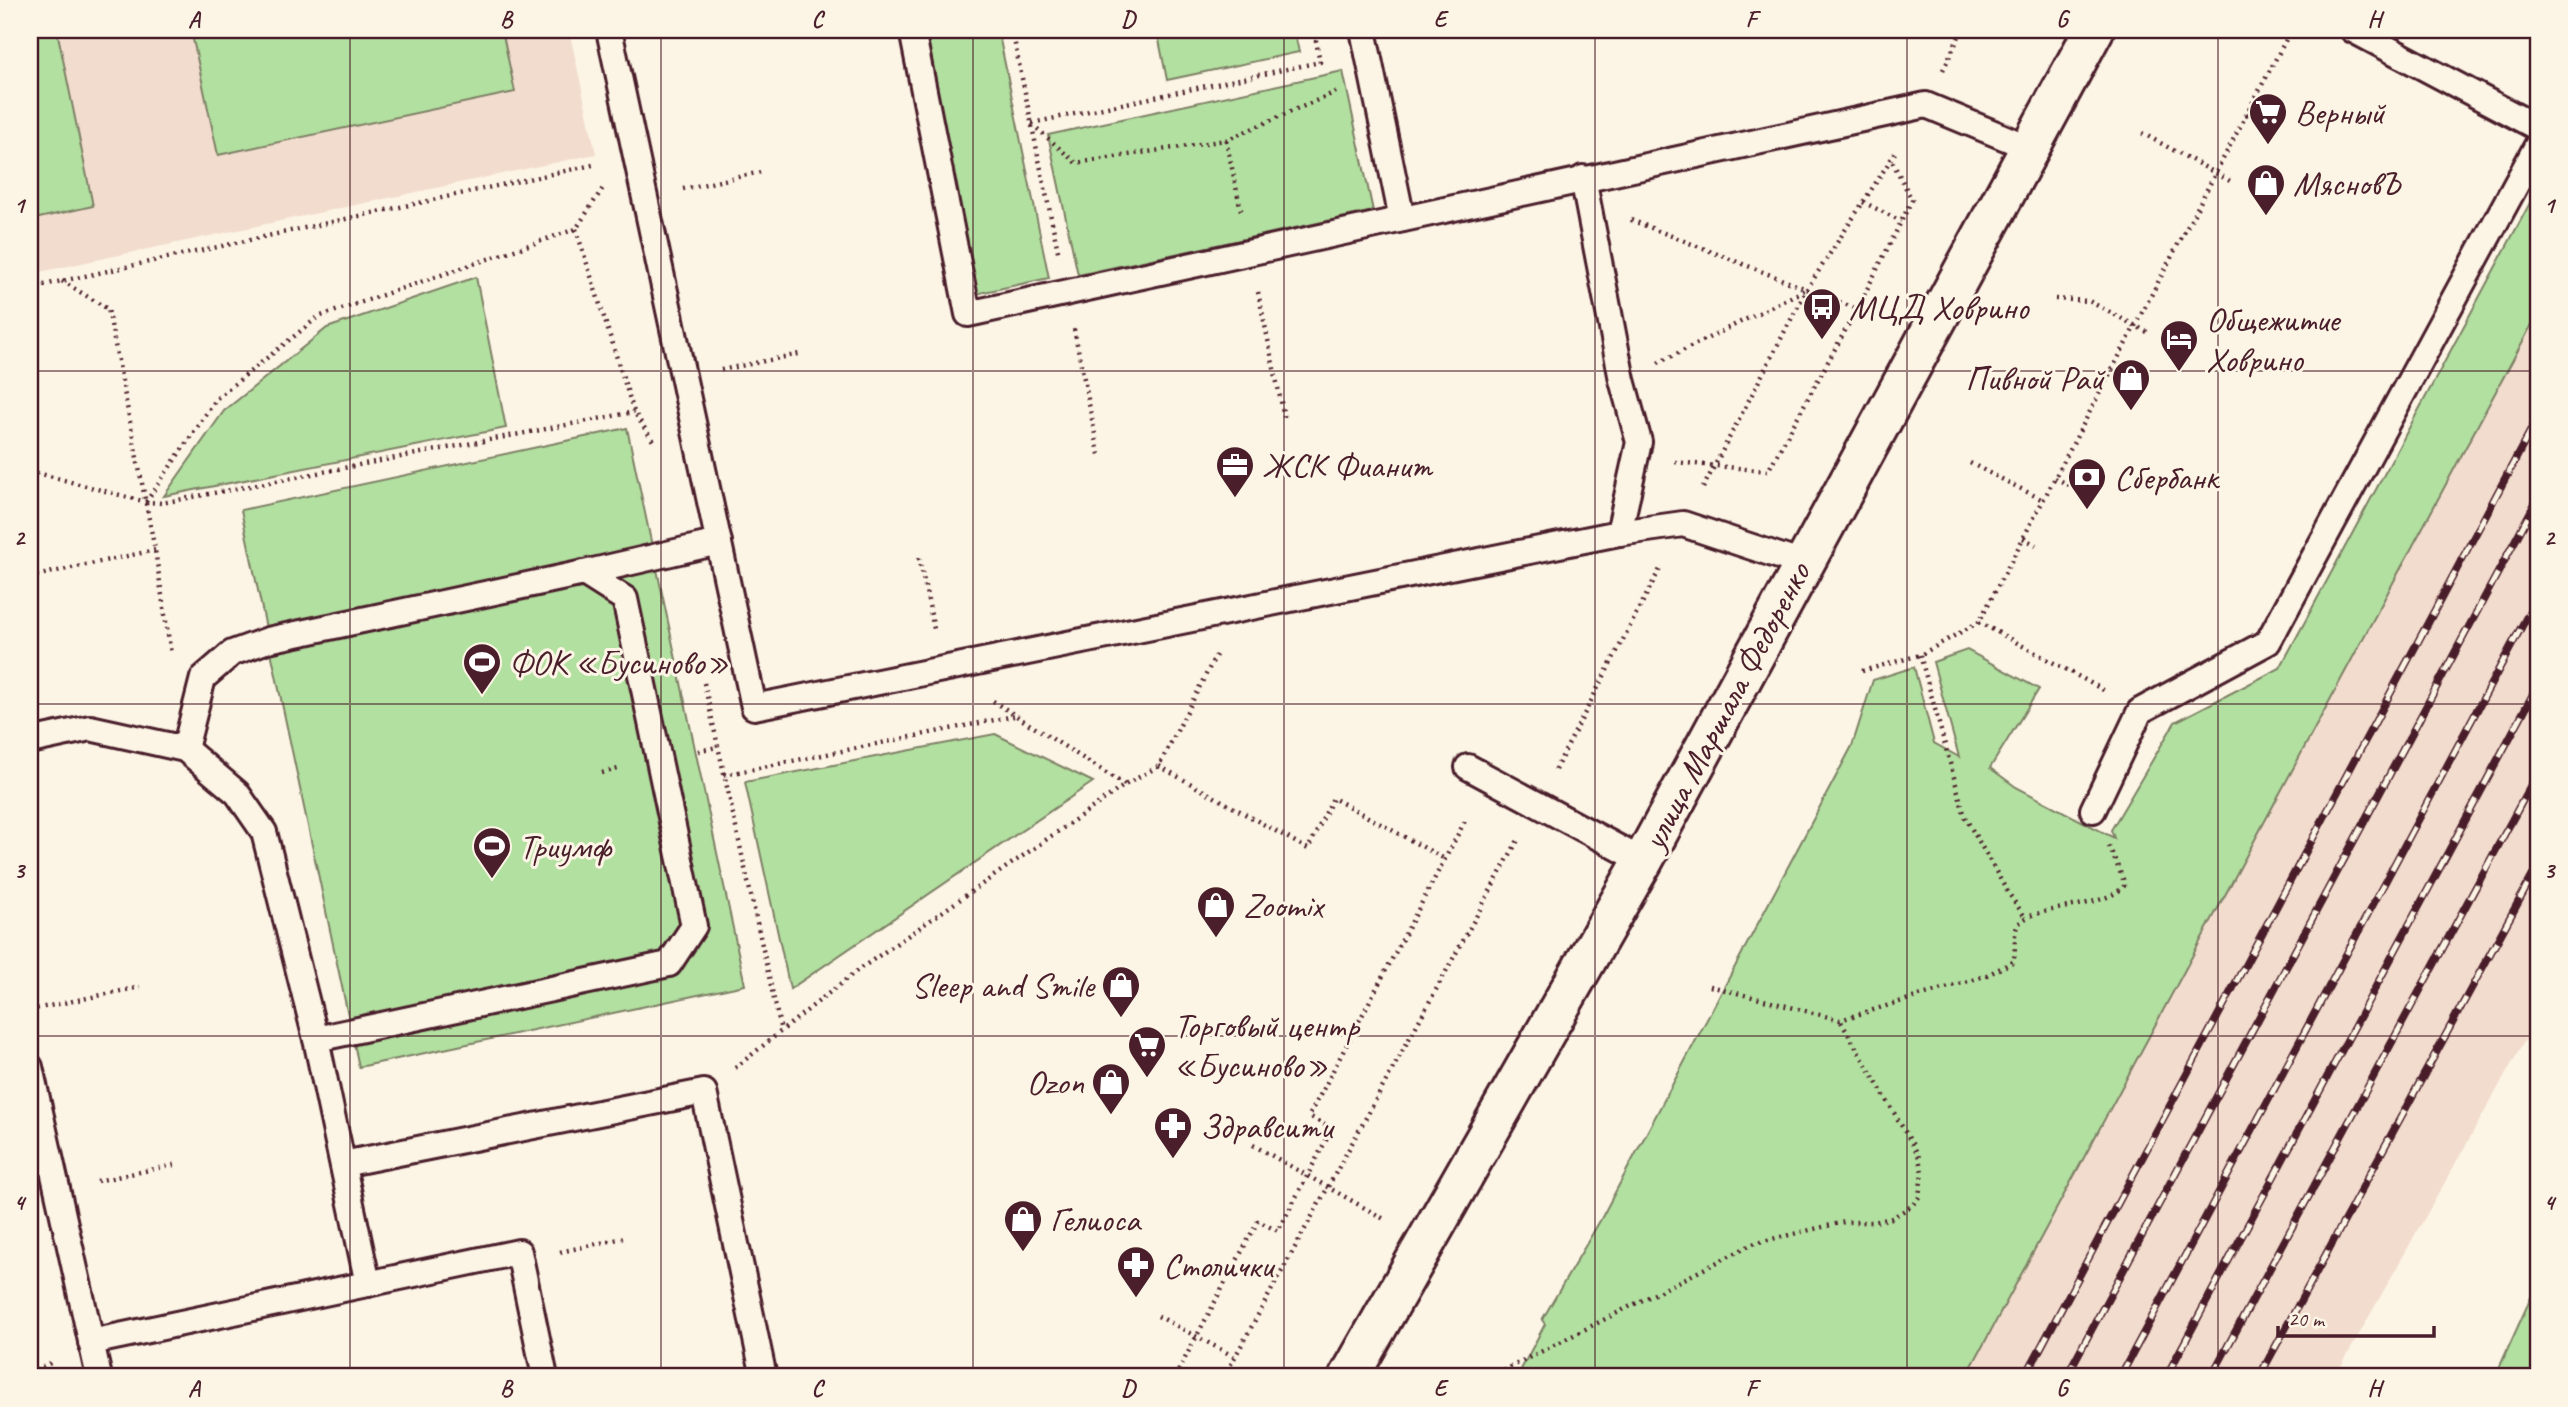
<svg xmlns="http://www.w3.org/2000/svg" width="2568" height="1407" viewBox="0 0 2568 1407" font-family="Caveat,sans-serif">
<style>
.built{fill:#f2dccd}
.green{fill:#b2e0a0;stroke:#7e8066;stroke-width:2}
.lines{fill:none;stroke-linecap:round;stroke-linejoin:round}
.lane-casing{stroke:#4a1f2b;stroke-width:30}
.secondary-casing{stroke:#4a1f2b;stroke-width:44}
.path{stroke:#4a1f2b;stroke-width:4.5;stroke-dasharray:2 5;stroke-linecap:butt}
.lane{stroke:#fcf5e5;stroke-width:24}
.secondary{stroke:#fcf5e5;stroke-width:38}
.rail-casing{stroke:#4a1f2b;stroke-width:8}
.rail{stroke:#fcf5e5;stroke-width:5;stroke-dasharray:16;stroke-linecap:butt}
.grid{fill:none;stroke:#4a1f2b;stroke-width:2;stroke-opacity:0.55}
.labels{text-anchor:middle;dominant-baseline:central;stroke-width:6;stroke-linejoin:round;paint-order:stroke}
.poi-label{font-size:35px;fill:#4a1f2b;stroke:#fcf5e5;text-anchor:start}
.street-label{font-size:35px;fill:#4a1f2b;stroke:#fcf5e5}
.neatline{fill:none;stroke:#4a1f2b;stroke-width:2.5}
.grid-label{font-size:23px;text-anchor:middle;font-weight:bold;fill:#4a1f2b}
</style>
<rect width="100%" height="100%" fill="#fcf5e5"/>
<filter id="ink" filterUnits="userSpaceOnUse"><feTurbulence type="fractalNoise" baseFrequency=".0143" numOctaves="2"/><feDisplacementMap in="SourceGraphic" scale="14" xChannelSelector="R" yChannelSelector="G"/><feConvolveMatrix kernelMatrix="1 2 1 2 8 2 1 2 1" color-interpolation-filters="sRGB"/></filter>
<g filter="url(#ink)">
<!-- built -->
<g class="built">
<polygon points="30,30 569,30 596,154 30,274"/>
<polygon points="2538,313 2538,1017 2335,1377 1966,1377"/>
</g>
<!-- green -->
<g class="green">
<polygon points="30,30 57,30 93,206 30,220"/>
<polygon points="191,30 502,30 515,92 218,155"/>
<polygon points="922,30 998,30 1049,278 975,294"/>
<polygon points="1157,30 1294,30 1299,52 1167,80"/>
<polygon points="1343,71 1373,211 1078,275 1048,135"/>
<polygon points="2538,188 2538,313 1966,1377 1517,1377 1545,1324 1542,1320 1601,1219 1833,782 1852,746 1873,680 1914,667 1934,743 1959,757 1933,662 1967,650 2039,689 1990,768 2016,787 2114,838 2111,830 2175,722 2280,668"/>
<polygon points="476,277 506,428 164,496 224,411 327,328"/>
<polygon points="627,428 745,985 359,1067 241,510"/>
<polygon points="995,734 1093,782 790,989 745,782"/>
<polygon points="2538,1282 2538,1377 2495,1377"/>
</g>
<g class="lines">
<defs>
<g id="lane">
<polyline points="609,30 754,707 1619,533 1683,524 1803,564"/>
<polyline points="912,30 968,314 1926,105 2030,148"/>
<polyline points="1363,30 1402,219"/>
<polyline points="2353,30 2538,128"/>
<polyline points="1583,178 1622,380 1639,442 1619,533"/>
<polyline points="584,573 719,542"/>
<polyline points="30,741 90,728 185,749 237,793 264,832 316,1039 368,1284"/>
<polyline points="185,749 203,678 232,653 268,640 584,573 625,599 694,926 669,964 316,1039"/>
<polyline points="1468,767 1643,861"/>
<polyline points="2093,810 2140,711 2268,642 2538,144"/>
<polyline points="30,1067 99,1377"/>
<polyline points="343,1164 704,1092 764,1377"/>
<polyline points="91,1342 519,1252 545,1377"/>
</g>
<polyline id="secondary" points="1349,1377 1643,861 2094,30"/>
</defs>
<!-- lane casing -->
<use href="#lane" class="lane-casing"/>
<!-- secondary casing -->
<use href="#secondary" class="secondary-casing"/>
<!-- path -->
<g class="path">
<polyline points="1012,30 1059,256"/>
<polyline points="1943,70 1962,30"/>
<polyline points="2246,114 2262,122"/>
<polyline points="1032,123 1320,62 1314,30"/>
<polyline points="1032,124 1076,163 1226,140 1336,92"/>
<polyline points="2142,133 2230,181"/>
<polyline points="1226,140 1242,215"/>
<polyline points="683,189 761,172"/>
<polyline points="1863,202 1901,221"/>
<polyline points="1631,220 1857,309"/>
<polyline points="576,229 634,412 655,444"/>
<polyline points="62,281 108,309 155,550 171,654"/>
<polyline points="30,288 597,164"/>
<polyline points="1258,292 1285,421"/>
<polyline points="2055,299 2089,301 2149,333"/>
<polyline points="1074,329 1100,459"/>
<polyline points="1658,363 1807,289"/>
<polyline points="721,370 799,354"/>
<polyline points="1675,462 1768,471 1857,309 1912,200 1891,159"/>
<polyline points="1970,463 2043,500"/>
<polyline points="30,471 146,502 162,503 634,412"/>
<polyline points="2055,478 2069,485"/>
<polyline points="1703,488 1807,289 1895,153"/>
<polyline points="146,502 217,398 318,317 576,229 603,188"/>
<polyline points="2023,538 2036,545"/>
<polyline points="919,558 934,629"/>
<polyline points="30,577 155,550"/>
<polyline points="1979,622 2107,692"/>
<polyline points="1920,655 1965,817 2007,891 2025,917"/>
<polyline points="1862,671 1920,655 1979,622 2291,30"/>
<polyline points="704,683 781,1031"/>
<polyline points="993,701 1125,785"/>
<polyline points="698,751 717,747"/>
<polyline points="1159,766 1308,849 1333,798 1445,859"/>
<polyline points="1555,770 1661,567"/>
<polyline points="602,773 622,768"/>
<polyline points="724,775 1014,716"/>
<path d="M1710,986L1840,1020L1985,976L2013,962C2017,950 2012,935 2018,925C2030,905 2104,910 2124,886L2123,879L2109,846"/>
<polyline points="30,1010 140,987"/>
<polyline points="735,1068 854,973 1125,785 1159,766 1216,655"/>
<polyline points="1253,1145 1386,1220"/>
<polyline points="97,1181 178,1164"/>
<polyline points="560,1252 623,1238"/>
<polyline points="1158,1316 1235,1357"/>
<polyline points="30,1374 54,1361"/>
<polyline points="1175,1377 1258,1221 1278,1231 1332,1129 1309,1116 1466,819"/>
<polyline points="1224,1377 1518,840"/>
<polyline points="1491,1377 1755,1243 1844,1222 1874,1222 1892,1218 1913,1205 1919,1197 1922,1172 1918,1154 1840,1020"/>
</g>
<!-- lane -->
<use href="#lane" class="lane"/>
<!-- secondary -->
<use href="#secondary" class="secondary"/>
<defs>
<g id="rail">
<polyline points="2025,1377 2538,417"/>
<polyline points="2066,1377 2538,498"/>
<polyline points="2120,1377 2538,596"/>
<polyline points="2166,1377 2538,685"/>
<polyline points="2211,1377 2538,772"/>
<polyline points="2259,1377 2538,866"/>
</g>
</defs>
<!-- rail casing -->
<use href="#rail" class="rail-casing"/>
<!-- rail -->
<use href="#rail" class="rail"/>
</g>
</g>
<!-- grid -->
<path class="grid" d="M350,30V1377M661,30V1377M973,30V1377M1284,30V1377M1595,30V1377M1907,30V1377M2218,30V1377M30,371H2538M30,704H2538M30,1036H2538"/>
<!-- icons -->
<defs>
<symbol id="supermarket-pin" viewBox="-11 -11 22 30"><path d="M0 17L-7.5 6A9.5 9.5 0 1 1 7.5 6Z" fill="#4a1f2b" stroke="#fcf5e5"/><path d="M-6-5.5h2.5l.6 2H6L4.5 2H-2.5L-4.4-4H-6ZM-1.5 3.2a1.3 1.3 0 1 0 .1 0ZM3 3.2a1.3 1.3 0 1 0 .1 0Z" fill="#fff"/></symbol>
<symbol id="shop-pin" viewBox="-11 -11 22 30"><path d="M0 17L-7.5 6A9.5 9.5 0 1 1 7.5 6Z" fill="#4a1f2b" stroke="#fcf5e5"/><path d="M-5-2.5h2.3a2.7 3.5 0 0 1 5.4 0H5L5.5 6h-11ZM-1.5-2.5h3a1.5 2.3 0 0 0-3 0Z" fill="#fff"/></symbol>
<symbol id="bus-pin" viewBox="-11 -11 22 30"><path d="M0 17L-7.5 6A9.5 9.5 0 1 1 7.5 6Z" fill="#4a1f2b" stroke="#fcf5e5"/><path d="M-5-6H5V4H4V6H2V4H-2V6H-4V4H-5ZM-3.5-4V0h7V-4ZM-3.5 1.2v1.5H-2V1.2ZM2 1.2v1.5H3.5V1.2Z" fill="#fff"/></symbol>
<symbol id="hotel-pin" viewBox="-11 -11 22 30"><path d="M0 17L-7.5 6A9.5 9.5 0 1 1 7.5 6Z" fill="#4a1f2b" stroke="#fcf5e5"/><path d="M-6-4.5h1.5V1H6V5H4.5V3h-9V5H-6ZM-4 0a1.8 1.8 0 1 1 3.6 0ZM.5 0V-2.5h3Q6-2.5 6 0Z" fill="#fff"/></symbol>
<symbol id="office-pin" viewBox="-11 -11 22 30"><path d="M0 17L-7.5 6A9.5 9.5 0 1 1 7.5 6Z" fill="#4a1f2b" stroke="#fcf5e5"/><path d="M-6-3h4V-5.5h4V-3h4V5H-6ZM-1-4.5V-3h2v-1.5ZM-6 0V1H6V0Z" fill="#fff"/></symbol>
<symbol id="bank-pin" viewBox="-11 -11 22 30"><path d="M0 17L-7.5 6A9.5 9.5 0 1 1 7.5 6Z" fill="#4a1f2b" stroke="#fcf5e5"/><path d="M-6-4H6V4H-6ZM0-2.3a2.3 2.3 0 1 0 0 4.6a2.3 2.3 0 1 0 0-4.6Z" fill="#fff"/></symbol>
<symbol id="stadium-pin" viewBox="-11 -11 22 30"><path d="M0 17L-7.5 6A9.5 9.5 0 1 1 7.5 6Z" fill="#4a1f2b" stroke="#fcf5e5"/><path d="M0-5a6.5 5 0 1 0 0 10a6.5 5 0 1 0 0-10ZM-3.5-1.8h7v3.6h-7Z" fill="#fff"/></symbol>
<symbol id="pharmacy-pin" viewBox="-11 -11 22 30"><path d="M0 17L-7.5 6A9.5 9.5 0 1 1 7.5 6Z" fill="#4a1f2b" stroke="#fcf5e5"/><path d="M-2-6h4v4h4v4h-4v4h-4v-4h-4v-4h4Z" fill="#fff"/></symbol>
</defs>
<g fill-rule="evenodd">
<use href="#supermarket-pin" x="2246" y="90" width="44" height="60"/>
<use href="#shop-pin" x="2244" y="161" width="44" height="60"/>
<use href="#bus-pin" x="1800" y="285" width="44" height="60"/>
<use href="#hotel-pin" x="2157" y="317" width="44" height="60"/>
<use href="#shop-pin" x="2109" y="356" width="44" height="60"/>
<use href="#office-pin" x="1213" y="443" width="44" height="60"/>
<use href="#bank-pin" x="2065" y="455" width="44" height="60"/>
<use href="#stadium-pin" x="460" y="640" width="44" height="60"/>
<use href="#stadium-pin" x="470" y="824" width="44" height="60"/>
<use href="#shop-pin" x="1194" y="883" width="44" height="60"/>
<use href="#shop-pin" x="1099" y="963" width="44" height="60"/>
<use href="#supermarket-pin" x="1125" y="1023" width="44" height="60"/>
<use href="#shop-pin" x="1089" y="1060" width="44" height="60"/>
<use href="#pharmacy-pin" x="1151" y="1104" width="44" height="60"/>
<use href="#shop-pin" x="1001" y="1197" width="44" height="60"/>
<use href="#pharmacy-pin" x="1114" y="1243" width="44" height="60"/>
</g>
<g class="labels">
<!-- poi labels -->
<g class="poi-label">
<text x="2295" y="112">Верный</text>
<text x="2293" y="183">МясновЪ</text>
<text x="1849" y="307">МЦД Ховрино</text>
<text x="2206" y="319">Общежитие<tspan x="2206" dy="40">Ховрино</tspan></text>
<text x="2104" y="378" text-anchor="end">Пивной Рай</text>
<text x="1262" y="465">ЖСК Фианит</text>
<text x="2114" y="477">Сбербанк</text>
<text x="509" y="662">ФОК «Бусиново»</text>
<text x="519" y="846">Триумф</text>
<text x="1243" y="905">Zoomix</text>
<text x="1094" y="985" text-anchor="end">Sleep and Smile</text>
<text x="1174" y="1025">Торговый центр<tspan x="1174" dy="40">«Бусиново»</tspan></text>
<text x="1084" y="1082" text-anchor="end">Ozon</text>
<text x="1200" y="1126">Здравсити</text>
<text x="1050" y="1219">Гелиоса</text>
<text x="1163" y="1265">Столички</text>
</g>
<!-- street labels -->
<g class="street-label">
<text transform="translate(1726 706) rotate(-62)">улица Маршала Федоренко</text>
</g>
</g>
<!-- margin -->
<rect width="2568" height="1407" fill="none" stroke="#fcf5e5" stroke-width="77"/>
<!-- scale -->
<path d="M2278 1326v10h156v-10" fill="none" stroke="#4a1f2b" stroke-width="3.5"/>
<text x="2288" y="1326" font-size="21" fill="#4a1f2b" stroke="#fcf5e5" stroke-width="5" paint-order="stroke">20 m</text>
<rect x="38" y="38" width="2492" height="1330" class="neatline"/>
<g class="grid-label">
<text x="194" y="27">A</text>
<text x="506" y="27">B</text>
<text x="817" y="27">C</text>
<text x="1128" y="27">D</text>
<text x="1440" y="27">E</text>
<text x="1751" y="27">F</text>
<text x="2062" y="27">G</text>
<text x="2374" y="27">H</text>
<text x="19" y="213">1</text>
<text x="2549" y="213">1</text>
<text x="19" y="545">2</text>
<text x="2549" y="545">2</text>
<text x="19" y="878">3</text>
<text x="2549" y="878">3</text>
<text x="19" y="1210">4</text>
<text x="2549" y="1210">4</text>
<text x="194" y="1396">A</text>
<text x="506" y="1396">B</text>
<text x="817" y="1396">C</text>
<text x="1128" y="1396">D</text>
<text x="1440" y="1396">E</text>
<text x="1751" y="1396">F</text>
<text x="2062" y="1396">G</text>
<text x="2374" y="1396">H</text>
</g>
</svg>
